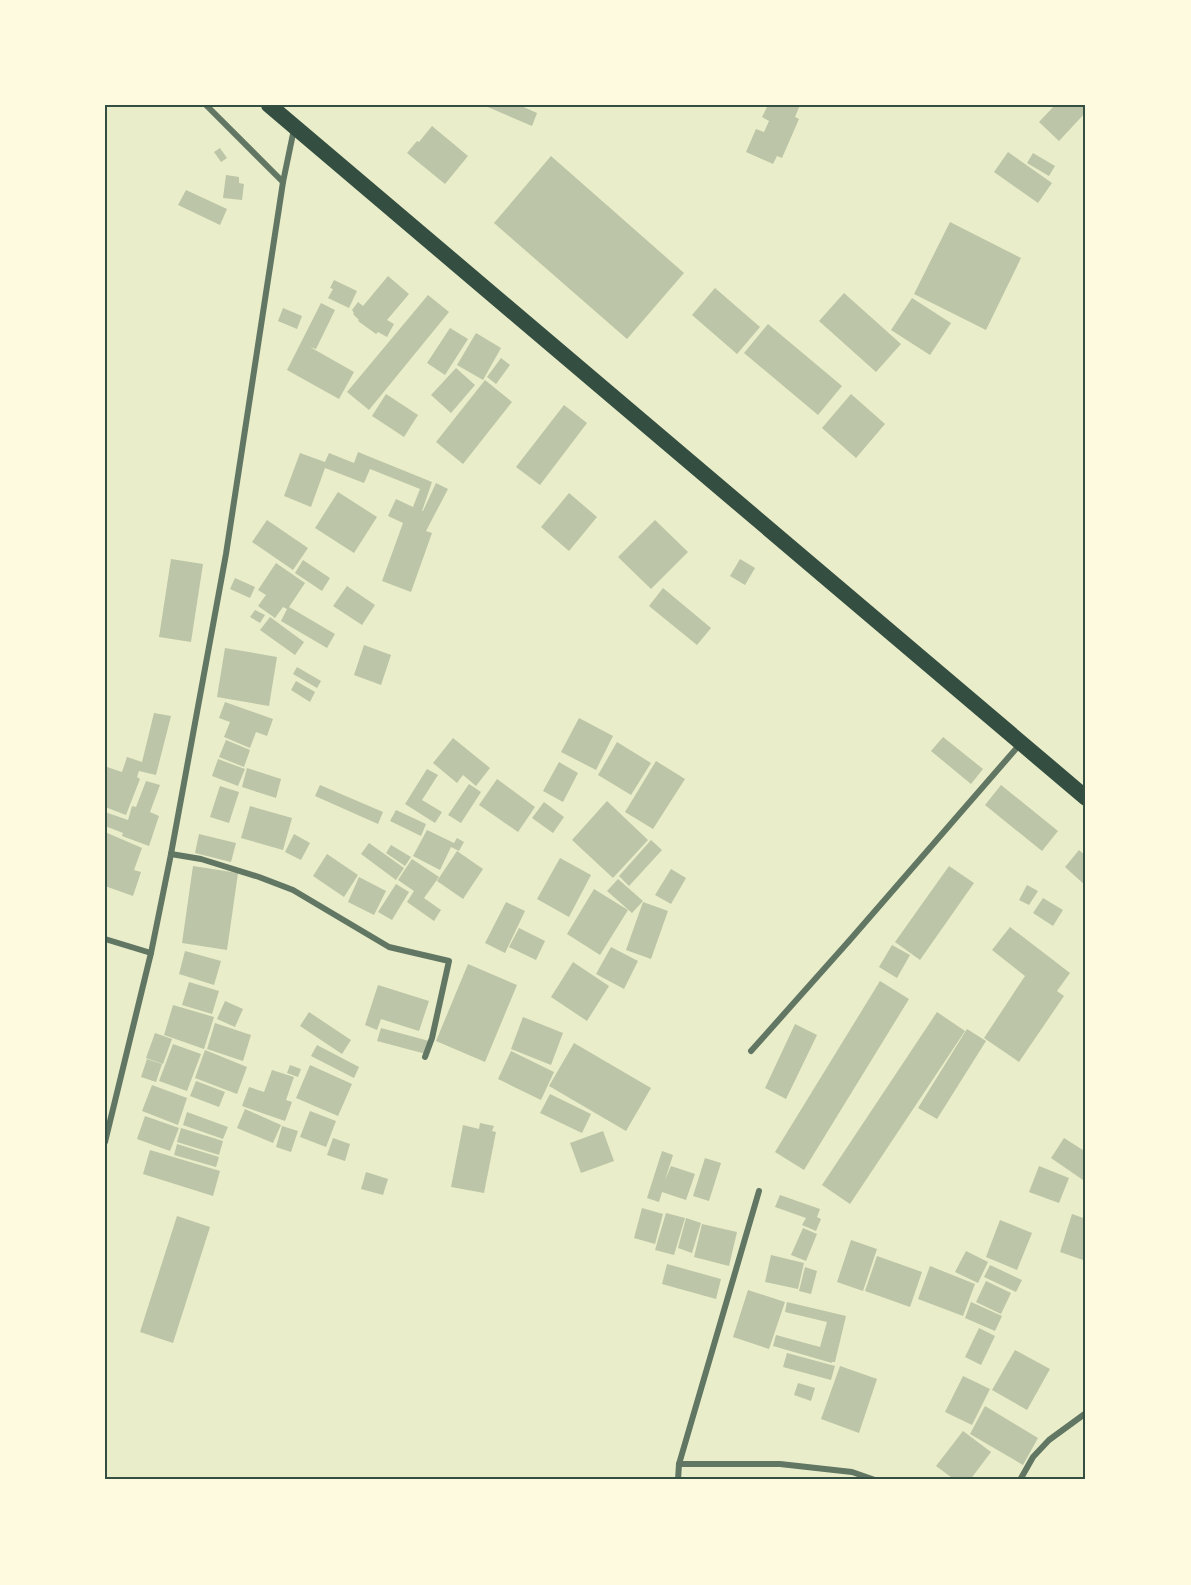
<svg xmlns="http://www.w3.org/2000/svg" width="1191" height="1585" viewBox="0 0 1191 1585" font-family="Karla,sans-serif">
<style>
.building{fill:#bcc5a7}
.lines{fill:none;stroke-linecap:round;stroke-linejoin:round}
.minor{stroke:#617663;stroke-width:6}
.trunk{stroke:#344e41;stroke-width:16}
.neatline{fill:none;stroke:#344e41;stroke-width:2}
</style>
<rect width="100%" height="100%" fill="#e9edc9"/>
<!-- building -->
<g class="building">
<polygon points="483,105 519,105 537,113 532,126"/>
<polygon points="768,105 800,105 795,117 799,119 782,158 777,156 773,164 746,152 756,129 764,132 769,121 762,117"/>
<polygon points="1055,105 1086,105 1086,112 1059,141 1039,122"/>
<polygon points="432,126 468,156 445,184 407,153 417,141 419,142"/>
<polygon points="220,148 227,158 221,162 214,152"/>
<polygon points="1008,152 1052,183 1038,203 994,172"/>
<polygon points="1033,153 1055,166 1049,176 1027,163"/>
<polygon points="551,156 684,273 627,339 494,223"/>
<polygon points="226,175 239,177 239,183 244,184 242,200 223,198"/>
<polygon points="186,190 227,209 220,225 178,205"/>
<polygon points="950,222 1021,258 986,330 914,294"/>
<polygon points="388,276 409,294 387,320 394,324 387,337 378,332 376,334 358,321 359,320 353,314 354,313 352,310 358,302 363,306"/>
<polygon points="334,280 357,291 349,308 328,298 333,289 330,288"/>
<polygon points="715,288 760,327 737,354 692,315"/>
<polygon points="844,293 901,344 876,372 819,321"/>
<polygon points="428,295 449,312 369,410 347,392"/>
<polygon points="912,298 951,323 930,355 891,330"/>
<polygon points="321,303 335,310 316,349 310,347 354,372 339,399 287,370"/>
<polygon points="283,308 302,316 297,329 278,321"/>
<polygon points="768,324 842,386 818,415 744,353"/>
<polygon points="450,328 468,339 445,375 427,363"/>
<polygon points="476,333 501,348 483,380 457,365"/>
<polygon points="501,358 510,365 496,384 487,377"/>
<polygon points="456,368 475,385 451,413 431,395"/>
<polygon points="485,380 512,402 463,464 436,442"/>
<polygon points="386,394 418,415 404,437 372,416"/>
<polygon points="851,394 885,424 856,458 822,428"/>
<polygon points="564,405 587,423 540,485 516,467"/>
<polygon points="358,452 432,482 422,511 423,511 436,483 448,489 426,531 432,533 411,592 382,581 403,523 388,516 396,499 413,507 420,489 370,469 364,483 325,468 311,507 284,496 300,453 325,462 329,453 354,463"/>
<polygon points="338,492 377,517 354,553 315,528"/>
<polygon points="569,493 597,517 569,551 541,527"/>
<polygon points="267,520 308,548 293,570 252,542"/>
<polygon points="655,520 688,552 651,589 618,557"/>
<polygon points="171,559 203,564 191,642 159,637"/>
<polygon points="740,559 755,568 745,585 730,576"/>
<polygon points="303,560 330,578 322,591 295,573"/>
<polygon points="276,563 305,583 289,607 335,634 327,648 281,621 287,609 283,607 275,618 258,606 266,595 258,590"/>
<polygon points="235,578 255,587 250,598 230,589"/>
<polygon points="347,586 375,605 362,625 333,606"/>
<polygon points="663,588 711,628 697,645 649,606"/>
<polygon points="255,610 265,615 260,623 250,617"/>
<polygon points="270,617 304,642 295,655 260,630"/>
<polygon points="364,645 391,655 381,685 354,675"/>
<polygon points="225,648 277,657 269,706 217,697"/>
<polygon points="297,667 321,681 317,688 293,674"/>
<polygon points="296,681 315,692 310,702 291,690"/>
<polygon points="225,702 273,719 267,736 256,732 250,748 224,737 230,722 219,718"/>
<polygon points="154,713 171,716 156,775 139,771 137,777 140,779 126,815 105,807 105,771 107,767 122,772 127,757 142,762"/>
<polygon points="579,718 613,736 596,770 561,752"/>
<polygon points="943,737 983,769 971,784 931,751"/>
<polygon points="453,738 490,768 476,786 463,775 457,783 433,763"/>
<polygon points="226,740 250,750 244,767 219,757"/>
<polygon points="617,742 651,763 631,795 598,775"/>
<polygon points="218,759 245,769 238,786 212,776"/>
<polygon points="656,761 685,779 653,829 625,812"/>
<polygon points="559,762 578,773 563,802 543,791"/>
<polygon points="247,768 281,779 276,798 242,787"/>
<polygon points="427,769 438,775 422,800 442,812 435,823 405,804"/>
<polygon points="497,779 535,807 518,832 479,805"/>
<polygon points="146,781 160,785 150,812 159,816 149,846 122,836 123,833 105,826 105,812 128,820 132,806 136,807"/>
<polygon points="469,784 481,792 461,823 448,815"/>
<polygon points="320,785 383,812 378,824 315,796"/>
<polygon points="1001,785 1058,831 1042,851 985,805"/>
<polygon points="220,786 239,792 229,823 210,817"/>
<polygon points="607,801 648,840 613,878 572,840"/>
<polygon points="544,802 564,817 553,833 532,818"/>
<polygon points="250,806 292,818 283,850 241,838"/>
<polygon points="396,810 426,824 421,836 390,821"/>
<polygon points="427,830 454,843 457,838 464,842 459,851 451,847 440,870 413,856"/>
<polygon points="105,832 142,848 134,870 141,872 133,896 105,886"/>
<polygon points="199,834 236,843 231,862 195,853"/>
<polygon points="294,834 310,843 301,860 285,852"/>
<polygon points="651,840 662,850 629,886 619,876"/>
<polygon points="369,843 404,868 396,880 361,854"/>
<polygon points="391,845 411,857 405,866 386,853"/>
<polygon points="1079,850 1086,856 1086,886 1065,867"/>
<polygon points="457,851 483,869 463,899 437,881"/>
<polygon points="327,854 358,875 344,897 313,876"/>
<polygon points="560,858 591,875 569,917 537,899"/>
<polygon points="412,859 439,877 424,898 441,910 434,921 407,902 414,891 398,880"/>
<polygon points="193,866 238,873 227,950 182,943"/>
<polygon points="949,866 974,883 920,960 895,942"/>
<polygon points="671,869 686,878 671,904 655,895"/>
<polygon points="359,877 386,891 374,915 348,902"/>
<polygon points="618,879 643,901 632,913 607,891"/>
<polygon points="396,884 409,892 392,920 378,912"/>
<polygon points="1027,885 1038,891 1029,905 1019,900"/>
<polygon points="594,889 628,910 600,955 567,934"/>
<polygon points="1043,898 1063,910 1053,926 1033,913"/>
<polygon points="506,902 525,911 505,953 485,943"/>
<polygon points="643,902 668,911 651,959 626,950"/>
<polygon points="1010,927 1070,973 1057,991 1064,996 1019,1062 984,1038 1025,976 992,950"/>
<polygon points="519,928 545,941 536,960 509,947"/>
<polygon points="892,945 910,955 897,978 879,967"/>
<polygon points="611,947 638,961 624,989 596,974"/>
<polygon points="185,951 221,961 214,985 179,974"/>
<polygon points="573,962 609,986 587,1021 551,997"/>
<polygon points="468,964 517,985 485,1062 436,1041"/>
<polygon points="880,981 909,999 804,1170 775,1152"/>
<polygon points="189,982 219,991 212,1014 182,1005"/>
<polygon points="378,985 429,1001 419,1031 381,1019 377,1030 365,1025"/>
<polygon points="225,1001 243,1009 235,1027 217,1019"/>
<polygon points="173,1005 214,1017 204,1049 164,1035"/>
<polygon points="309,1012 351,1040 342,1054 300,1026"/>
<polygon points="937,1012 965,1031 850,1204 822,1185"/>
<polygon points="523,1017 563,1033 551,1065 511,1049"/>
<polygon points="215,1023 251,1035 243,1061 207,1049"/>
<polygon points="795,1024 817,1035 786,1099 765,1088"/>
<polygon points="381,1028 429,1041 426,1054 377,1041"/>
<polygon points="967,1029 986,1041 937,1119 918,1108"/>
<polygon points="155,1033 172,1039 163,1064 146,1058"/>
<polygon points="574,1043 651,1088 626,1131 549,1086"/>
<polygon points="173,1044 201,1054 187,1091 159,1081"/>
<polygon points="317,1045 359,1067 354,1078 311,1056"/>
<polygon points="205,1050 247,1067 237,1094 195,1078"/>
<polygon points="511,1051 554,1072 541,1100 498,1079"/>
<polygon points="147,1059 162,1064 156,1082 141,1077"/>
<polygon points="290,1065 301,1069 298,1077 287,1073"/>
<polygon points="310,1065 352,1084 338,1116 296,1098"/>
<polygon points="272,1070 294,1077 286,1100 292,1102 285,1121 242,1106 249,1087 264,1092"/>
<polygon points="196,1081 225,1092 219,1107 190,1096"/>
<polygon points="152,1085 187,1098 178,1125 142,1111"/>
<polygon points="550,1094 591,1114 582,1133 540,1113"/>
<polygon points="245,1109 281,1125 273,1143 237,1128"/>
<polygon points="310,1111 336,1121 326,1147 300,1137"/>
<polygon points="187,1112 228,1127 223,1139 183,1125"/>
<polygon points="145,1116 179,1128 170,1151 137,1139"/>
<polygon points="480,1123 494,1126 492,1131 496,1132 484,1193 451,1187 463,1125 479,1129"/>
<polygon points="282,1126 298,1131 291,1152 276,1147"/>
<polygon points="181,1128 223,1141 219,1155 177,1142"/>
<polygon points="603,1131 614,1161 581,1173 570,1143"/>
<polygon points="333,1138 350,1144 345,1161 327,1155"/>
<polygon points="1064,1138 1086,1152 1086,1176 1083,1180 1051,1158"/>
<polygon points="177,1144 219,1157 216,1167 174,1155"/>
<polygon points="150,1150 220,1171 213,1196 143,1174"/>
<polygon points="662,1151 673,1155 665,1180 671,1166 695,1174 686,1200 662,1192 659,1202 647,1198"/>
<polygon points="705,1158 721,1163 709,1201 693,1196"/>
<polygon points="1039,1166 1069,1178 1059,1203 1029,1192"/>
<polygon points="366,1172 388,1179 383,1195 361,1189"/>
<polygon points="780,1195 820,1209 817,1217 821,1219 816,1231 802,1225 806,1218 775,1207"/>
<polygon points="642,1208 663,1214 655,1244 634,1238"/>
<polygon points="666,1213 685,1218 674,1255 655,1250"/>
<polygon points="1072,1214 1086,1219 1086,1261 1060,1252"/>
<polygon points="177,1216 210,1227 173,1343 140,1332"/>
<polygon points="686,1218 701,1223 692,1253 678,1248"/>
<polygon points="1000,1220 1032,1233 1017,1270 986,1257"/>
<polygon points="702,1224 737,1232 729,1266 694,1257"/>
<polygon points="803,1228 817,1234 806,1261 791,1255"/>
<polygon points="851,1240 877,1249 863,1291 837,1282"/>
<polygon points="966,1251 988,1262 978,1283 955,1272"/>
<polygon points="771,1255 804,1263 798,1289 765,1282"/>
<polygon points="877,1256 922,1272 910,1307 865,1291"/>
<polygon points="667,1264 721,1279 716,1299 662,1284"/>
<polygon points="990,1265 1022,1280 1016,1292 984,1277"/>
<polygon points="930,1266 975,1284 963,1316 918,1299"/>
<polygon points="805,1267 817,1271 811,1294 799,1291"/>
<polygon points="986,1281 1011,1293 1001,1314 976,1302"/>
<polygon points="748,1290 785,1302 769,1349 733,1337"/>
<polygon points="787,1302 846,1316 835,1362 832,1362 832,1363 773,1346 776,1335 820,1347 827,1322 785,1312"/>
<polygon points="971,1302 1002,1316 995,1331 965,1318"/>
<polygon points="979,1328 995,1336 981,1365 965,1357"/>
<polygon points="1015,1350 1050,1369 1027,1410 992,1390"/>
<polygon points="787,1353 835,1366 831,1380 783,1367"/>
<polygon points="840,1366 877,1379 859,1433 821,1419"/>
<polygon points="963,1376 990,1389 972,1425 945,1412"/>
<polygon points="798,1383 815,1388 811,1401 794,1395"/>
<polygon points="985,1406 1038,1438 1023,1465 970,1434"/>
<polygon points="963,1431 991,1452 970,1480 955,1480 936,1466"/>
</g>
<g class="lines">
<!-- minor -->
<g class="minor">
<polyline points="206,105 283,182"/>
<polyline points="171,854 201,859 259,877 293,890 389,947 449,961 432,1038 425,1057"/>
<polyline points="105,939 151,953"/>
<polyline points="751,1051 849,941 1021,743"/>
<polyline points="105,1142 151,953 171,854 226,554 283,182 294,129"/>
<polyline points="679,1464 780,1464 852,1472 875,1480"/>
<polyline points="678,1480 679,1464 759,1191"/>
<polyline points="1020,1480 1033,1457 1049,1440 1086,1413"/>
</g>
<!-- trunk -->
<polyline class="trunk" points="269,105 1086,798"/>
</g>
<!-- border -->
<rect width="1191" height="1585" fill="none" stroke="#fefae0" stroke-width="213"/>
<rect x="106" y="106" width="978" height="1372" class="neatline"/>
</svg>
